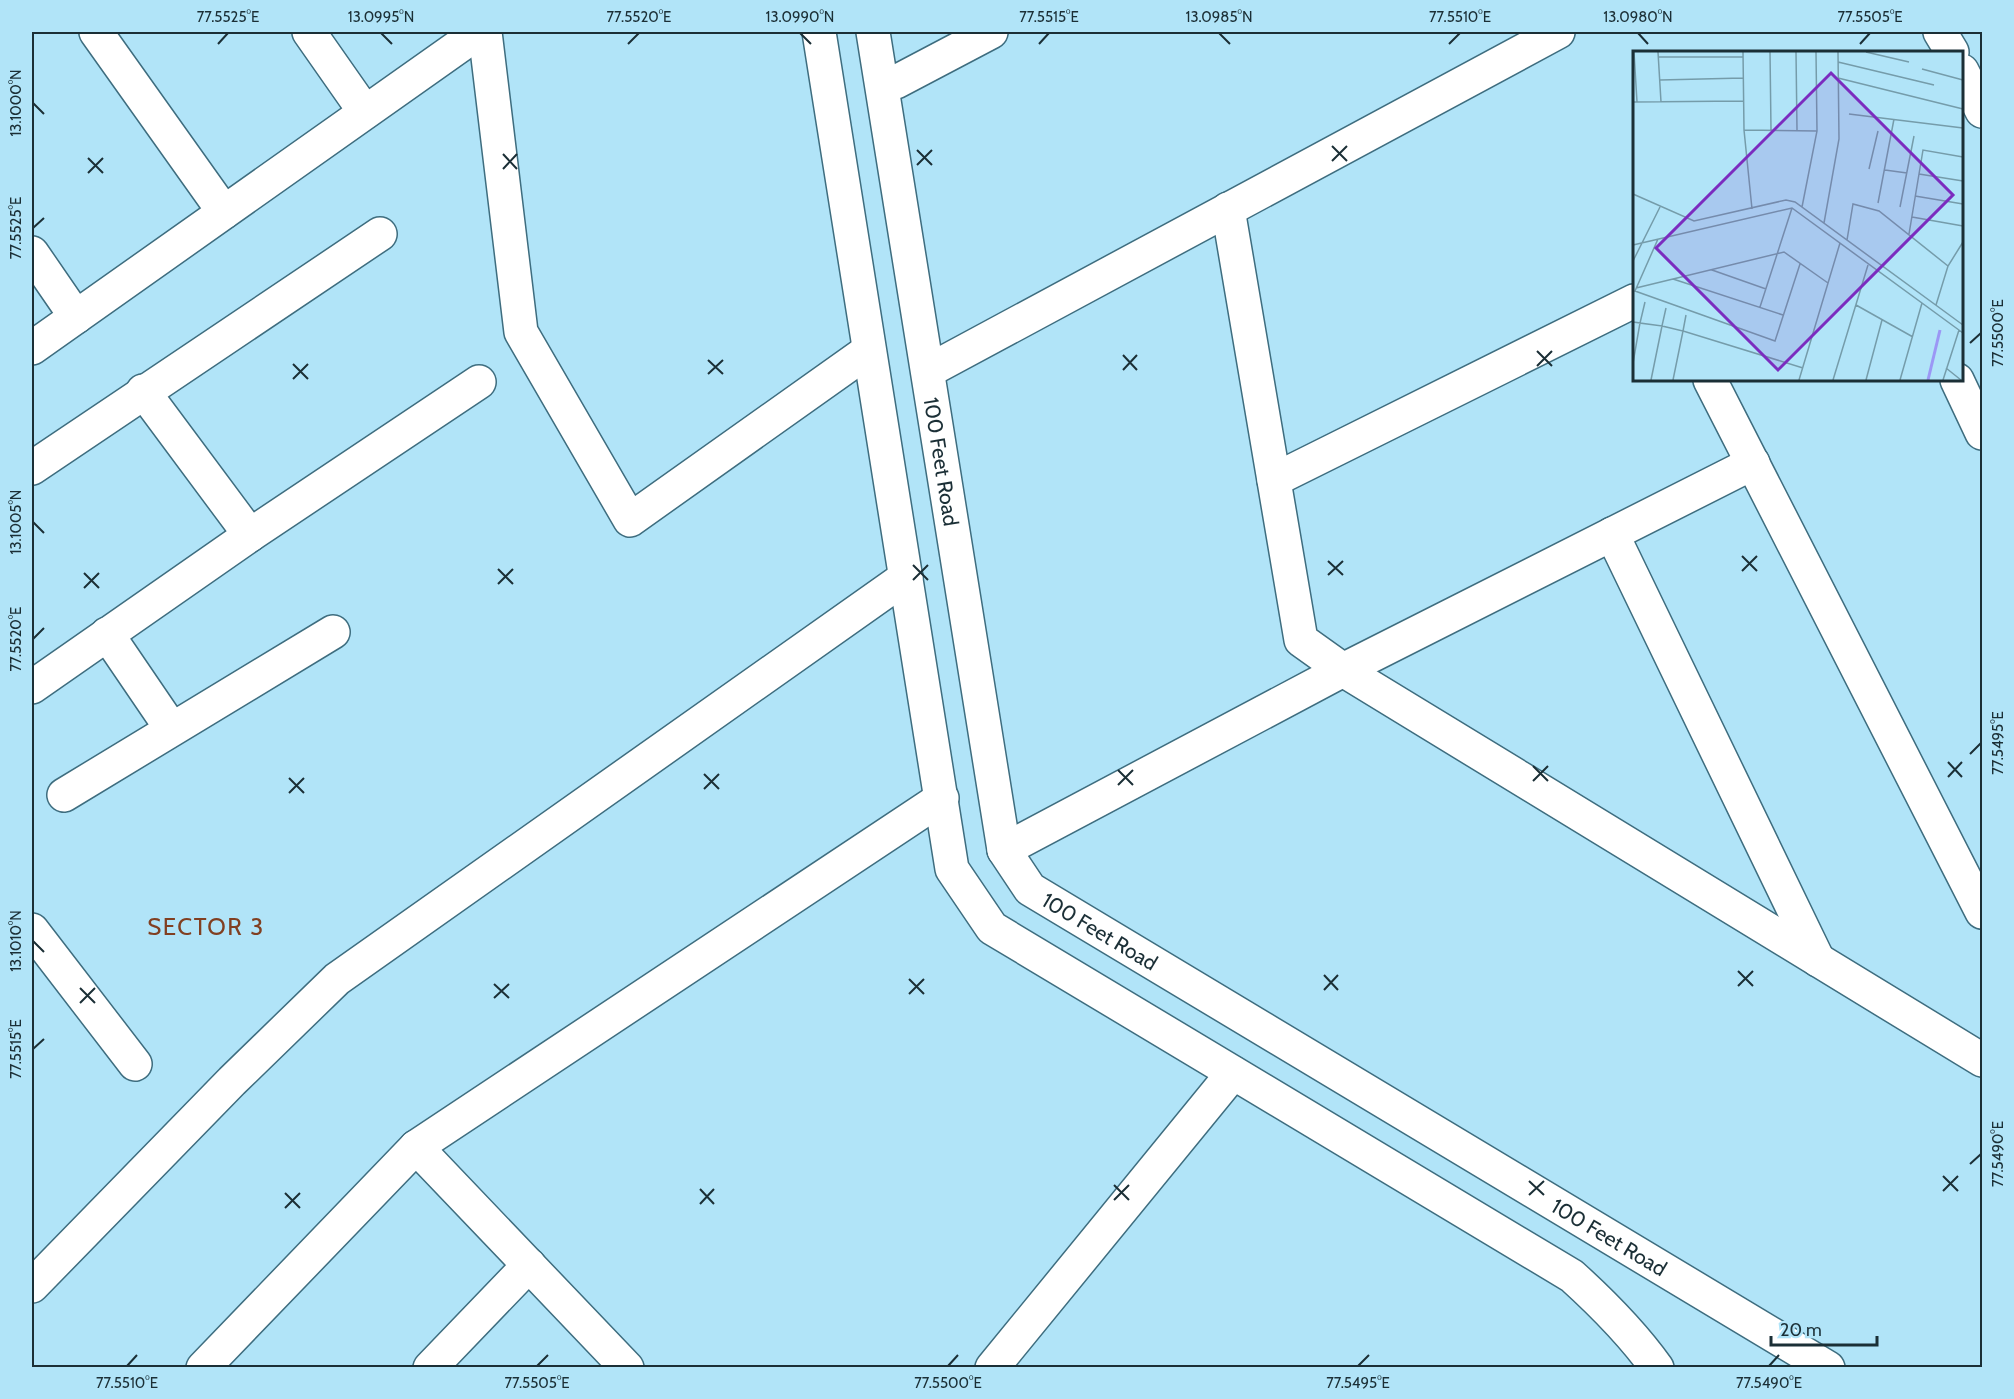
<svg xmlns="http://www.w3.org/2000/svg" width="2014" height="1399" viewBox="0 0 2014 1399" font-family="Cabin,sans-serif">
<style>
.lines{fill:none;stroke-linecap:round;stroke-linejoin:round}
.minor-casing{stroke:#3e6d7f;stroke-width:36}
.major-casing{stroke:#3e6d7f;stroke-width:36}
.minor{stroke:#fff;stroke-width:33}
.major{stroke:#fff;stroke-width:33}
.ticks{fill:none;stroke:#1b2f36;stroke-width:2}
.labels{text-anchor:middle;dominant-baseline:central;stroke-width:6;stroke-linejoin:round;paint-order:stroke}
.street-label{font-size:21px;fill:#1b2f36;stroke:#b1e4f8}
.quarter-label{font-size:24px;letter-spacing:1.5px;fill:#813f21;stroke:#b1e4f8}
.inset-river{fill:none;stroke:#9b97f5;stroke-width:3}
.inset-road{fill:none;stroke:#759caa;stroke-width:1.5}
.view{fill:#7b2cbf;fill-opacity:0.15;stroke:#7b2cbf;stroke-width:3}
.inset-edge{fill:none;stroke:#1b2f36;stroke-width:3}
.neatline{fill:none;stroke:#1b2f36;stroke-width:2}
.ticks-label{font-size:15px;text-anchor:middle;fill:#1b2f36}
</style>
<rect width="100%" height="100%" fill="#b1e4f8"/>
<g class="lines">
<defs>
<g id="minor">
<polyline points="96,32 224,212"/>
<polyline points="309,32 365,112"/>
<polyline points="485,32 521,332 630,520 868,351"/>
<polyline points="1940,32 1952,52"/>
<polyline points="1962,71 1982,111"/>
<polyline points="896,82 991,32"/>
<polyline points="1228,209 1301,640 1343,670 1982,1060"/>
<polyline points="32,253 76,317"/>
<polyline points="32,348 479,32"/>
<polyline points="928,371 1558,32"/>
<polyline points="1710,380 1982,912"/>
<polyline points="1957,380 1982,433"/>
<polyline points="143,391 250,535"/>
<polyline points="32,468 380,234"/>
<polyline points="1274,480 1634,301"/>
<polyline points="1612,534 1818,960"/>
<polyline points="107,634 171,728"/>
<polyline points="32,687 250,535 479,382"/>
<polyline points="64,795 333,632"/>
<polyline points="1004,850 1343,670 1753,463"/>
<polyline points="32,930 135,1064"/>
<polyline points="416,1147 627,1368"/>
<polyline points="32,1286 232,1081 337,979 906,577"/>
<polyline points="203,1368 416,1147 942,798"/>
<polyline points="430,1368 529,1265"/>
<polyline points="992,1368 1233,1073"/>
</g>
<g id="major">
<path d="M819,32L952,869L992,928L1572,1276C1604,1305 1632,1333 1657,1368"/>
<path id="s1" d="M873,32L1004,850L1030,889L1828,1368"/>
</g>
</defs>
<!-- minor casing -->
<use href="#minor" class="minor-casing"/>
<!-- major casing -->
<use href="#major" class="major-casing"/>
<!-- minor -->
<use href="#minor" class="minor"/>
<!-- major -->
<use href="#major" class="major"/>
</g>
<!-- ticks -->
<path class="ticks" d="M381,33L392,44M800,33L811,44M1219,33L1230,44M1638,33L1648,44M218,44L228,33M628,44L639,33M1039,44L1049,33M1449,44L1460,33M1860,44L1870,33M33,103L44,114M1332,146L1347,161M917,150L932,165M503,154L517,169M88,158L103,173M1332,161L1347,146M917,165L932,150M503,169L517,154M88,173L103,158M33,228L44,218M1970,343L1981,333M1537,351L1552,366M1123,355L1137,370M708,360L723,374M293,364L308,379M1537,366L1552,351M1123,370L1137,355M708,374L723,360M293,379L308,364M33,522L44,533M1742,556L1757,571M1328,561L1343,575M913,565L928,580M498,569L513,584M1742,571L1757,556M84,573L99,588M1328,575L1343,561M913,580L928,565M498,584L513,569M84,588L99,573M33,639L44,628M1970,754L1981,743M1948,762L1962,777M1533,766L1548,781M1118,770L1133,785M704,774L719,789M1948,777L1962,762M289,778L304,793M1533,781L1548,766M1118,785L1133,770M704,789L719,774M289,793L304,778M33,941L44,952M1738,971L1753,986M1324,975L1338,990M909,979L924,994M494,984L509,998M1738,986L1753,971M80,988L95,1003M1324,990L1338,975M909,994L924,979M494,998L509,984M80,1003L95,988M33,1049L44,1039M1970,1164L1981,1154M1943,1176L1958,1191M1529,1181L1544,1195M1114,1185L1129,1200M700,1189L714,1204M1943,1191L1958,1176M285,1193L300,1208M1529,1195L1544,1181M1114,1200L1129,1185M700,1204L714,1189M285,1208L300,1193M127,1366L137,1355M537,1366L548,1355M948,1366L958,1355M1358,1366L1369,1355M1769,1366L1779,1355"/>
<g class="labels">
<!-- street labels -->
<g class="street-label">
<text stroke="none"><textPath href="#s1" startOffset="435">100 Feet Road</textPath></text>
<text stroke="none"><textPath href="#s1" startOffset="957">100 Feet Road</textPath></text>
<text stroke="none"><textPath href="#s1" startOffset="1551">100 Feet Road</textPath></text>
</g>
<!-- quarter labels -->
<g class="quarter-label">
<text x="206" y="926">SECTOR 3</text>
</g>
</g>
<!-- overview -->
<g transform="translate(1633 51)">
<rect width="330" height="330" fill="#b1e4f8"/>
<path class="inset-river" d="M295,329L307,279"/>
<path class="inset-road" d="M1,1L4,51M25,1L28,51M110,1L111,79L119,158M137,1L138,79M163,1L164,79M233,1L276,11M25,6H110M205,11L301,34M289,18L330,29M205,27L330,58M27,29L110,27M0,51L110,50M216,63L330,77M111,79L184,80M236,118L245,80M252,119L274,122M286,123L330,130M0,143L61,170L153,149L162,151L330,274M282,145L330,153M245,152L261,68M169,156L184,80L183,1M267,156L281,85M279,166L330,175M191,172L206,88L205,1M276,183L290,99L330,106M25,188L2,240L142,290L167,213M214,189L220,153L246,160L315,215M0,194L159,157L330,282M0,210L27,156M79,219L133,238M40,228L150,264M3,237L151,201L195,232M12,251L7,272L29,275L33,257M223,254L280,286M303,254L315,215L330,191M127,256L159,157M53,264L50,280L170,317M0,271L7,272L0,312M313,317L328,329M18,329L29,275L50,280L40,329M166,329L207,192M200,329L235,214M233,329L249,269M267,329L289,252M310,329L326,279"/>
<path class="view" d="M198,22L320,144L145,319L23,197Z"/>
<rect width="330" height="330" class="inset-edge"/>
</g>
<!-- border -->
<rect width="2014" height="1399" fill="none" stroke="#b1e4f8" stroke-width="66"/>
<!-- scale -->
<path d="M1771 1336v9h106v-9" fill="none" stroke="#1b2f36" stroke-width="3"/>
<text x="1780" y="1336" font-size="18" fill="#1b2f36" stroke="#b1e4f8" stroke-width="4.5" paint-order="stroke">20 m</text>
<rect x="33" y="33" width="1948" height="1333" class="neatline"/>
<g class="ticks-label">
<text x="228" y="22">77.5525°E</text>
<text x="381" y="22">13.0995°N</text>
<text x="639" y="22">77.5520°E</text>
<text x="800" y="22">13.0990°N</text>
<text x="1049" y="22">77.5515°E</text>
<text x="1219" y="22">13.0985°N</text>
<text x="1460" y="22">77.5510°E</text>
<text x="1638" y="22">13.0980°N</text>
<text x="1870" y="22">77.5505°E</text>
<text transform="translate(16 103) rotate(-90)" y="5">13.1000°N</text>
<text transform="translate(16 228) rotate(-90)" y="5">77.5525°E</text>
<text transform="translate(1998 333) rotate(-90)" y="5">77.5500°E</text>
<text transform="translate(16 522) rotate(-90)" y="5">13.1005°N</text>
<text transform="translate(16 639) rotate(-90)" y="5">77.5520°E</text>
<text transform="translate(1998 743) rotate(-90)" y="5">77.5495°E</text>
<text transform="translate(16 941) rotate(-90)" y="5">13.1010°N</text>
<text transform="translate(16 1049) rotate(-90)" y="5">77.5515°E</text>
<text transform="translate(1998 1154) rotate(-90)" y="5">77.5490°E</text>
<text x="127" y="1388">77.5510°E</text>
<text x="537" y="1388">77.5505°E</text>
<text x="948" y="1388">77.5500°E</text>
<text x="1358" y="1388">77.5495°E</text>
<text x="1769" y="1388">77.5490°E</text>
</g>
</svg>
